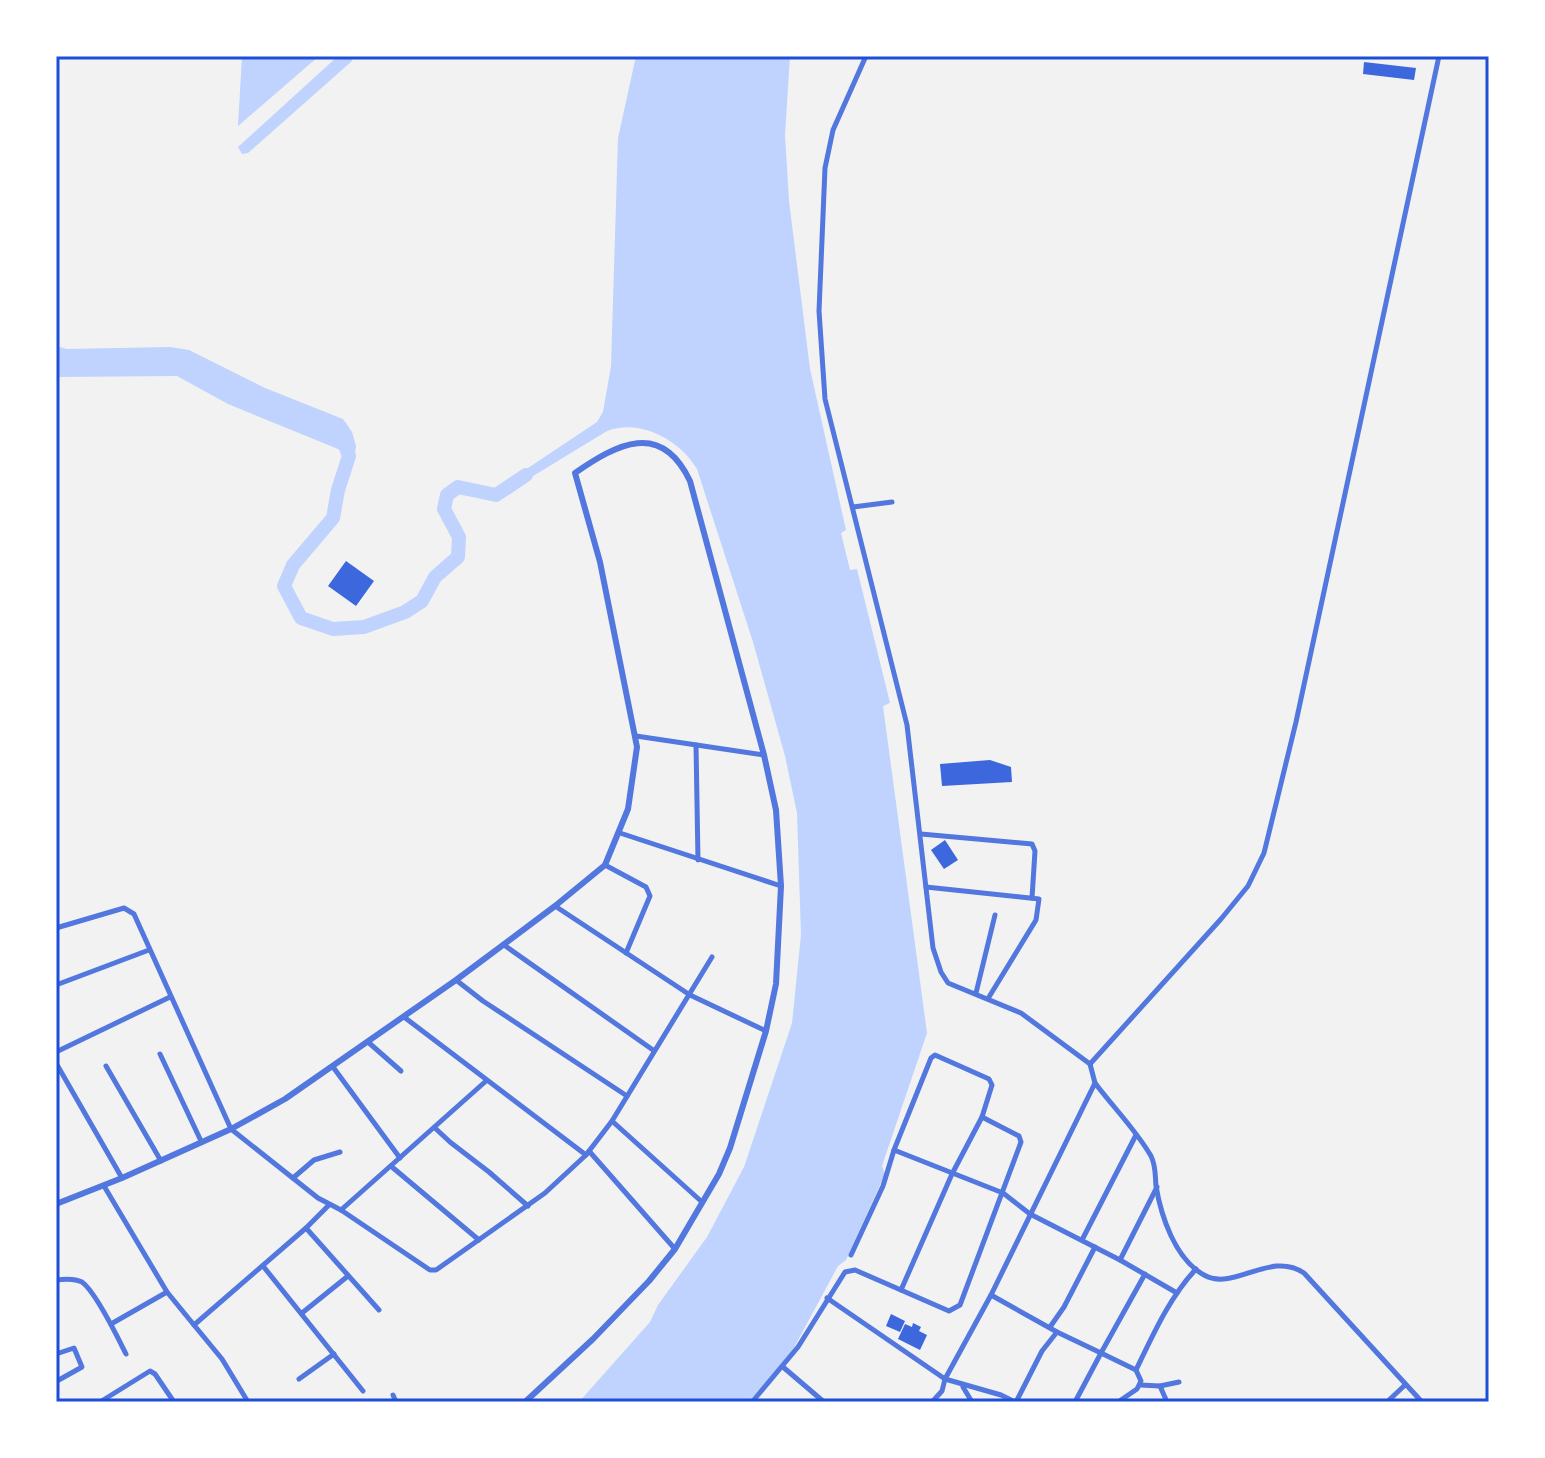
<svg xmlns="http://www.w3.org/2000/svg" width="1545" height="1458" viewBox="0 0 1545 1458" font-family="'Crimson Pro',serif">
<style>
.water{fill:#bfd3fe}
.lines{fill:none;stroke-linecap:round;stroke-linejoin:round}
.river{stroke:#bfd3fe;stroke-width:14}
.building{fill:#3d67dc}
.minor{stroke:#5277de;stroke-width:5}
.tertiary{stroke:#5277de;stroke-width:6}
.neatline{fill:none;stroke:#1d4ed8;stroke-width:3}
</style>
<rect width="100%" height="100%" fill="#f2f2f2"/>
<!-- water -->
<g class="water">
<polygon points="242,56 319,56 238,126"/>
<polygon points="338,56 353,56 352,61 248,153 242,154 238,147"/>
<path d="M636,56H790L785,135L789,201L810,369L846,530L841,533L850,570L857,569L890,703L883,706L927,1033L882,1166L885,1174L846,1260L838,1266L790,1355L748,1402H579L650,1322L658,1305L707,1237L744,1167L792,1023L801,935L797,813L785,756L753,642L697,469C680,440 640,418 607,431L515,487L510,480L597,422L603,412L611,366L618,138Z"/>
<polygon points="56,346 67,349 170,347 189,350 265,388 343,419 352,432 356,446 354,459 338,449 228,404 177,376 56,377"/>
</g>
<g class="lines">
<!-- river -->
<polyline class="river" points="343,440 349,456 338,490 333,518 293,565 284,586 301,618 333,629 364,627 405,612 422,601 435,577 458,557 459,537 444,509 447,495 458,487 496,495 526,475"/>
</g>
<!-- building -->
<g class="building">
<polygon points="1364,62 1416,68 1414,80 1363,74"/>
<polygon points="346,561 374,581 356,606 328,586"/>
<polygon points="990,760 1011,767 1012,782 942,786 940,764"/>
<polygon points="945,840 958,860 944,869 931,850"/>
<polygon points="891,1314 905,1321 900,1332 886,1326"/>
<polygon points="913,1323 921,1327 919,1331 927,1335 920,1350 898,1339 905,1324 912,1327"/>
</g>
<g class="lines">
<!-- minor -->
<g class="minor">
<polyline points="866,56 833,130 825,168 819,311 825,399 907,725 933,948 941,972 948,983 1021,1013 1090,1064 1095,1083"/>
<polyline points="853,507 892,502"/>
<polyline points="636,736 764,755"/>
<polyline points="696,745 698,860"/>
<polyline points="620,833 781,886"/>
<polyline points="921,834 1032,844 1035,851 1032,898"/>
<polyline points="605,865 646,887 650,896 626,953"/>
<polyline points="926,887 1039,899 1036,920 989,997"/>
<polyline points="555,906 690,995 766,1031"/>
<polyline points="56,928 124,908 134,914 231,1129 318,1198 341,1210 430,1270 436,1270 545,1193 586,1155 612,1121 712,957"/>
<polyline points="504,945 653,1050"/>
<polyline points="456,980 483,1001 627,1096"/>
<polyline points="56,985 149,950"/>
<polyline points="976,993 995,915"/>
<polyline points="404,1017 586,1155"/>
<polyline points="368,1042 401,1071"/>
<polyline points="56,1052 170,997"/>
<polyline points="160,1054 201,1141"/>
<polyline points="56,1063 122,1178"/>
<polyline points="1090,1064 1221,919 1248,886 1264,853 1296,722 1439,56"/>
<polyline points="106,1066 161,1161"/>
<polyline points="333,1067 400,1158"/>
<polyline points="612,1121 702,1202"/>
<polyline points="435,1128 450,1142 489,1172 528,1206"/>
<polyline points="589,1151 675,1249"/>
<polyline points="392,1167 479,1240"/>
<polyline points="293,1178 314,1160 340,1152"/>
<polyline points="104,1186 167,1292 194,1325"/>
<polyline points="341,1210 486,1081"/>
<polyline points="306,1228 379,1310"/>
<polyline points="1082,1240 1136,1135"/>
<polyline points="851,1255 883,1186 894,1150"/>
<polyline points="1120,1260 1157,1187"/>
<polyline points="263,1266 363,1391"/>
<path d="M56,1280C64,1279 74,1278 82,1282C96,1292 118,1338 126,1354"/>
<polyline points="901,1290 952,1174 982,1117 992,1085 989,1079 935,1055 931,1058 894,1150 1003,1193 1030,1214 1120,1260 1177,1293"/>
<polyline points="991,1295 1057,1332 1101,1353 1145,1274"/>
<polyline points="827,1298 945,1379 1001,1395 1015,1402"/>
<polyline points="302,1313 348,1276"/>
<polyline points="111,1324 167,1292"/>
<polyline points="1050,1327 1064,1307 1095,1247"/>
<polyline points="56,1354 74,1348 82,1367 57,1381"/>
<polyline points="783,1367 824,1402"/>
<path d="M1136,1370C1153,1335 1169,1298 1196,1269"/>
<polyline points="299,1379 334,1354"/>
<polyline points="1140,1385 1160,1386 1179,1382"/>
<polyline points="1160,1386 1167,1402"/>
<polyline points="963,1387 972,1402"/>
<polyline points="393,1395 396,1402"/>
<polyline points="100,1402 150,1371 155,1374 174,1402"/>
<polyline points="248,1402 222,1359 194,1325 306,1228 329,1205"/>
<polyline points="752,1402 798,1347 845,1272 855,1270 949,1311 960,1305 1021,1142 1019,1136 982,1117"/>
<path d="M932,1402L942,1391L945,1379L991,1295L1095,1083C1113,1107 1136,1130 1151,1156C1156,1166 1155,1175 1156,1186C1161,1216 1175,1259 1204,1275C1234,1292 1270,1250 1304,1273L1422,1402"/>
<polyline points="1016,1402 1042,1351 1057,1332"/>
<polyline points="1075,1402 1101,1353 1136,1370 1141,1381 1137,1389 1118,1402"/>
<polyline points="1387,1402 1405,1385"/>
</g>
<!-- tertiary -->
<path class="tertiary" d="M56,1204L122,1178L231,1129L285,1099L456,980L555,906L605,865L628,809L637,747L600,562L575,473C617,444 661,420 690,481L764,755L776,810L781,886L776,984L766,1031L730,1148L719,1174L675,1249L649,1281L593,1339L525,1402"/>
</g>
<!-- border -->
<rect width="1545" height="1458" fill="none" stroke="#ffffff" stroke-width="116"/>
<rect x="58" y="58" width="1429" height="1342" class="neatline"/>
</svg>
